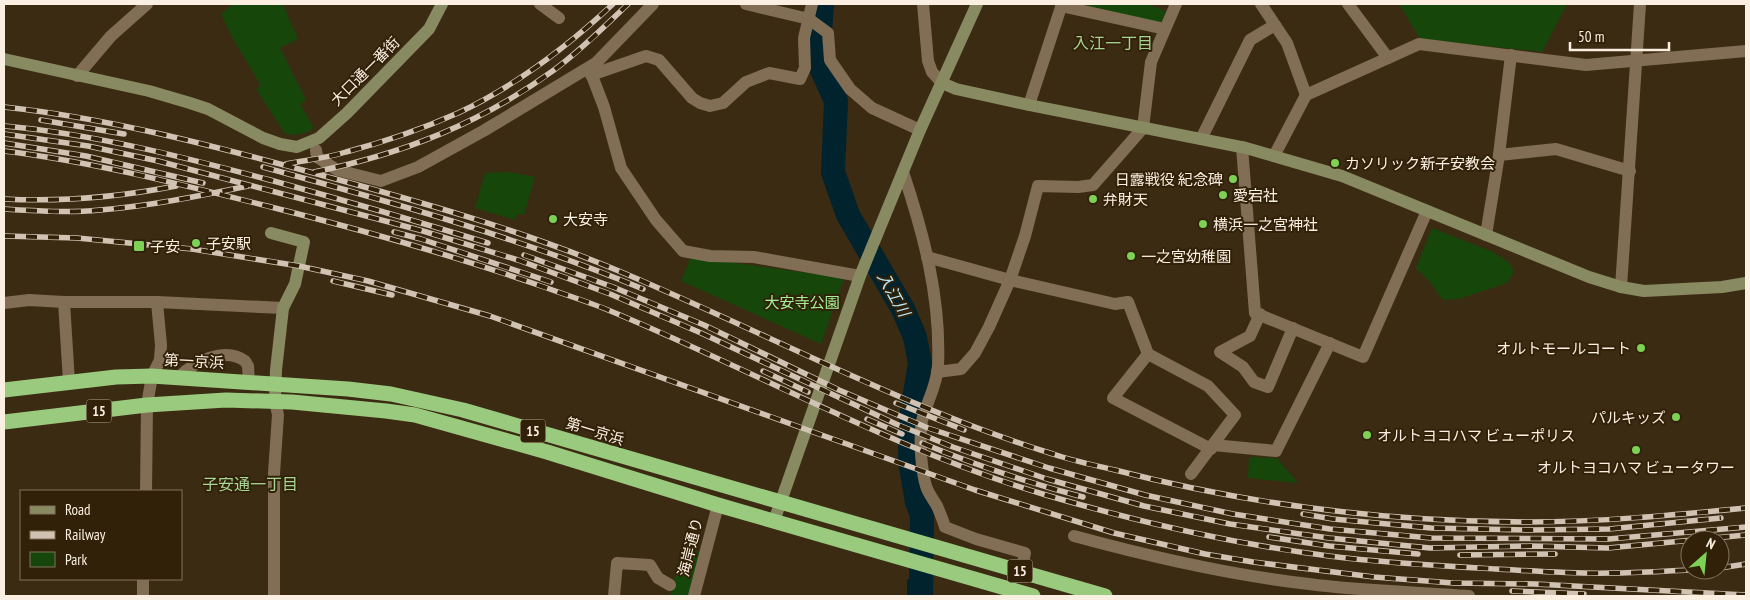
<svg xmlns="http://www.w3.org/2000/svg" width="1750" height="600" viewBox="0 0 1750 600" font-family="'PT Sans Narrow','Noto Sans JP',sans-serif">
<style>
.green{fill:#16460a}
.water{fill:#00232d}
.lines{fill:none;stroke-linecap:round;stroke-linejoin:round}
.river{stroke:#00232d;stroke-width:24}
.street{stroke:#816e54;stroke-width:12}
.secondary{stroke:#888a61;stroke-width:12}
.highway{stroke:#9aca7e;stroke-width:15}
.rail-casing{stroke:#d0c3b3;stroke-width:5.5}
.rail{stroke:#312109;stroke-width:4;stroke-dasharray:11;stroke-linecap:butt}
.poi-dot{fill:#7dd154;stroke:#312109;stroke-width:2}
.labels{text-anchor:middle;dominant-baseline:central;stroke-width:4;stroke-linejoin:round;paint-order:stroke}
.shield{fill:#312109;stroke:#beb1a0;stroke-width:1}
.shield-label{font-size:14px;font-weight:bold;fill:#faefe1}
.street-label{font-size:15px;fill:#faefe1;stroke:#312109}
.poi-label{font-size:15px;fill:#faefe1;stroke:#312109;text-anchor:start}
.park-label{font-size:15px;fill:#a5f096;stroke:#312109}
.neighbourhood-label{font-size:16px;fill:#a6d493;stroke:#312109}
.water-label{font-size:16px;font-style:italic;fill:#b8eafb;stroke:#312109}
</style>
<rect width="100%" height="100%" fill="#3c2b13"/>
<!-- green -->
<g class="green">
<path d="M233,4H285L283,5L298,39L280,48L306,100L300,104L314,128C306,134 295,136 285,134L256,89L261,86L232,37L221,14Z"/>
<polygon points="1066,4 1147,4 1166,11 1163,20 1159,23"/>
<polygon points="1399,4 1567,4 1542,52 1420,39"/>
<polygon points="509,172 535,177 524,215 517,214 515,220 475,208 485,173"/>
<polygon points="1432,228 1493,252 1510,263 1514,272 1507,283 1459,299 1443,300 1429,281 1416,268"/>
<polygon points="691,257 844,278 821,344 681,281"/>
<polygon points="1249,457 1277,458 1298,483 1248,478"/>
<polygon points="682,548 701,552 690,596 670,596"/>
</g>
<!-- water -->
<polygon class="water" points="907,579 932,585 932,596 907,596"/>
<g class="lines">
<!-- river -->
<polyline class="river" points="822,4 818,61 836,101 833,172 848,215 903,309 915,337 920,363 911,418 910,461 917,502 922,515 921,596"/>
<!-- street -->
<g class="street">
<polyline points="540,4 559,18"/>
<polyline points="746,4 809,19 828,33 830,60 850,89 872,108 920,130"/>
<polyline points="923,4 928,61 932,72 942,83"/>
<polyline points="1261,4 1287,43 1306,95"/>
<polyline points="1348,4 1388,58"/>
<polyline points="1061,6 1165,29"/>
<polyline points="589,68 604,107 621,168 656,220 683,251 710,256 754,257 860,276"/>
<polyline points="591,75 646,56 659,60 692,98 700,103 710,106 723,103 746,82 769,73 800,79 805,68 804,38 812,4"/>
<polyline points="77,76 111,36 147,4"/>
<polyline points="1029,105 1062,4"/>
<polyline points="1201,139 1250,40 1275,25"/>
<polyline points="1242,147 1255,313 1363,357 1427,211"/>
<polyline points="316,150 317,157 337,170 381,181 418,167 485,130 596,63 653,4"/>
<polyline points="1499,155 1556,149 1630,171"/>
<polyline points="1274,156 1306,95 1419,44 1586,65 1746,51"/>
<path d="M903,172C924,235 941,299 938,366C937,386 926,403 922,421C919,439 921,469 926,486C928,493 933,499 937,506C940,513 943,520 945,527L976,539L1025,553L1021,572"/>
<polyline points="1486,235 1499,155 1511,55"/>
<polyline points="927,257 1010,280 1115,304 1128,302 1148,354 1208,386 1235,415 1191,474"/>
<polyline points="1621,287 1640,4"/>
<polyline points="64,302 157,302 283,308"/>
<polyline points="4,303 29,300 64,302 69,382"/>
<polyline points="1260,314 1250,336 1220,352 1243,367 1254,382 1268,387 1293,328"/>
<polyline points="1148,354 1113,398 1211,449"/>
<polyline points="937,372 961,369 975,353 989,327 1010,280 1025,236 1038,186 1078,187 1093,185 1143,128 1151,62 1176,4"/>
<path d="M179,377C194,362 225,346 245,361L248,366L249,382"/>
<polyline points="1213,445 1276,451 1330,343"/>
<polyline points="146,491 147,405 152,376 160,360 161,345 157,302"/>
<path d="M1074,536C1151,557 1229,575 1309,584C1362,591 1416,592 1469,596"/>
<polyline points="143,596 143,579"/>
<polyline points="274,596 274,473 278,415 275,401"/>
<polyline points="614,596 617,563 650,565 658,578 670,585"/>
<polyline points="694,596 718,505"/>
</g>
<!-- secondary -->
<g class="secondary">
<polyline points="4,59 149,91 190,103 208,109 263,138 280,144 297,147 319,138 347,113 429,29 442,4"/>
<polyline points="942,83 956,89 1029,105 1246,148 1342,176 1589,277 1621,287 1644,291 1722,287 1746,283"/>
<polyline points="271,233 304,242 295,284 283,308 276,370 275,401"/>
<polyline points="774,521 860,276 920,130 977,4"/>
</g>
<!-- highway -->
<g class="highway">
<polyline points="4,390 116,377 152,376 348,389 391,394 463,410 1105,596"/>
<polyline points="4,422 147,405 226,400 292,402 386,411 415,415 547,452 718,505 1033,596"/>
</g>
<defs>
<g id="rail">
<path d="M4,107C107,118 206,144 306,171C414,200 523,230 626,274C768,334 905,408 1053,454C1073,461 1094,465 1115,470C1250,505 1389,522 1529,522C1601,522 1674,515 1746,508"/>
<polyline points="41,120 124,134"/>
<path d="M4,126C94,134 183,157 270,180C343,200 416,221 488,243"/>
<polyline points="4,134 88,146 158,161 423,231 518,260 610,294 701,333 896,424 953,447 1047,479 1144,506 1230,524 1329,538 1430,548 1531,546 1608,548 1746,535"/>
<polyline points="4,143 86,156 203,183"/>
<path d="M4,151C94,162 183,185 271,207C362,230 452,255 541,286C563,294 586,301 608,310C754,370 893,450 1046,495C1138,522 1234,544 1329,556C1385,563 1441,566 1496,569C1534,571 1573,574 1611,573C1637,573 1664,571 1690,570"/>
<path d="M286,164C306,160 327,158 346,152C384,142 422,129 458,113C515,86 567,47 613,4"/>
<path d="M263,167C391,202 520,238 643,289"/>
<path d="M314,172C403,154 481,123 554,70C581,50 605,26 628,4"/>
<path d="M4,199C62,202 119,197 176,186"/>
<path d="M4,209C36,211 68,213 100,210C150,206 199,196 248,186"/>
<polyline points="394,232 421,239 551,282"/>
<polyline points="4,236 77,238 192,249 299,266 368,281 490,316 975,490 1114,533 1205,554 1253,562 1374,577 1453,583 1535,584 1746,595"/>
<polyline points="524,255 613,287 704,325 839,390 928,428 1049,468 1145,495 1233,514 1330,529 1431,538 1609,539 1746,527"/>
<polyline points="333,281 392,295"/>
<polyline points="763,371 808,392"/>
<polyline points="896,403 964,430"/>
<polyline points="867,419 902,434"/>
<path d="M922,443C975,465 1029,483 1083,497"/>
<polyline points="1303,514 1333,519 1431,528 1530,530 1609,529 1721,518"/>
<polyline points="1269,537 1329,546 1418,554"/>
<polyline points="1460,555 1555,554"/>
<polyline points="1720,568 1746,564"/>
<polyline points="1512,591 1584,594"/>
</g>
</defs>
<!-- rail casing -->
<use href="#rail" class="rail-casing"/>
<!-- rail -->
<use href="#rail" class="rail"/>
</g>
<!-- markers -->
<g class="poi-dot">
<circle cx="1335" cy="163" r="5"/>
<circle cx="1233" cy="179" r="5"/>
<circle cx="1223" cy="195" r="5"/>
<circle cx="1093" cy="199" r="5"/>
<circle cx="553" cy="219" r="5"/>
<circle cx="1203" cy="224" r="5"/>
<circle cx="196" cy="243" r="5"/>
<rect x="133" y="240" width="12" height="12" rx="2.5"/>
<circle cx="1131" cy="256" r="5"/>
<circle cx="1641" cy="348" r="5"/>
<circle cx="1676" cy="417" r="5"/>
<circle cx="1367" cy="435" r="5"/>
<circle cx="1636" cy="450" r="5"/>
</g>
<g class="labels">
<!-- shield labels -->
<g class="shield">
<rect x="86.5" y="399.5" width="25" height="23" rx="4"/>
<rect x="520.5" y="419.5" width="25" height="23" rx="4"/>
<rect x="1007.5" y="559.5" width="25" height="23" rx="4"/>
</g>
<g class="shield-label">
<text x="99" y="411">15</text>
<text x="533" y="431">15</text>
<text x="1020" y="571">15</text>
</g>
<!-- street labels -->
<g class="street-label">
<text transform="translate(365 71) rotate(-45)">大口通一番街</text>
<text transform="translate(194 361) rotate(3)">第一京浜</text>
<text transform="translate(595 431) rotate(17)">第一京浜</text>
<text transform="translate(690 547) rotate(-76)">海岸通り</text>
</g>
<!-- poi labels -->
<g class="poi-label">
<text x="1345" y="163">カソリック新子安教会</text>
<text x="1223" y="179" text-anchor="end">日露戦役 紀念碑</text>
<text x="1233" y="195">愛宕社</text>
<text x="1103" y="199">弁財天</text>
<text x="563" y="219">大安寺</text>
<text x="1213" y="224">横浜一之宮神社</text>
<text x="206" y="243">子安駅</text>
<text x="150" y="246">子安</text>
<text x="1141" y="256">一之宮幼稚園</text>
<text x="1631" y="348" text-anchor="end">オルトモールコート</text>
<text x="1666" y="417" text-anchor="end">パルキッズ</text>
<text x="1377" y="435">オルトヨコハマ ビューポリス</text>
<text x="1636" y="467" text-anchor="middle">オルトヨコハマ ビュータワー</text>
</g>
<!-- park labels -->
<g class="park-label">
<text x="802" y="302">大安寺公園</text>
</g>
<!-- neighbourhood labels -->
<g class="neighbourhood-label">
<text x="1113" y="43">入江一丁目</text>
<text x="250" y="484">子安通一丁目</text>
</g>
<!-- water labels -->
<g class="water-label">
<text transform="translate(894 294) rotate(61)">入江川</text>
</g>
</g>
<!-- border -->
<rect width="1750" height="600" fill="none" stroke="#faefe1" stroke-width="10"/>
<!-- legend -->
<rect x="20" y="490" width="162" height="90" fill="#312109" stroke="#81735f"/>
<rect x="30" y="506" width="25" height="8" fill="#888a61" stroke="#81735f"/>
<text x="65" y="515" font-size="15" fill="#faefe1">Road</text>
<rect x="30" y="531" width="25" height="8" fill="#d0c3b3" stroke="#81735f"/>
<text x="65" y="540" font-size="15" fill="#faefe1">Railway</text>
<rect x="30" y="552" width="25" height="15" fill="#16460a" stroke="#81735f"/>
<text x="65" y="565" font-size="15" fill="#faefe1">Park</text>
<!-- north arrow -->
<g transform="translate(1705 555) rotate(27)"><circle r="24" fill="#312109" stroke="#81735f"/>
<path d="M0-4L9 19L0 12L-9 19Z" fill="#7dd154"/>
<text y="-8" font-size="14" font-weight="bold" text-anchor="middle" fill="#faefe1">N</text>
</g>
<!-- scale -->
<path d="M1570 42v8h99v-8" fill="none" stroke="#faefe1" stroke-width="2.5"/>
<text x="1578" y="42" font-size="15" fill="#faefe1" stroke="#312109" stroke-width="4" paint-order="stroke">50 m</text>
</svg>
